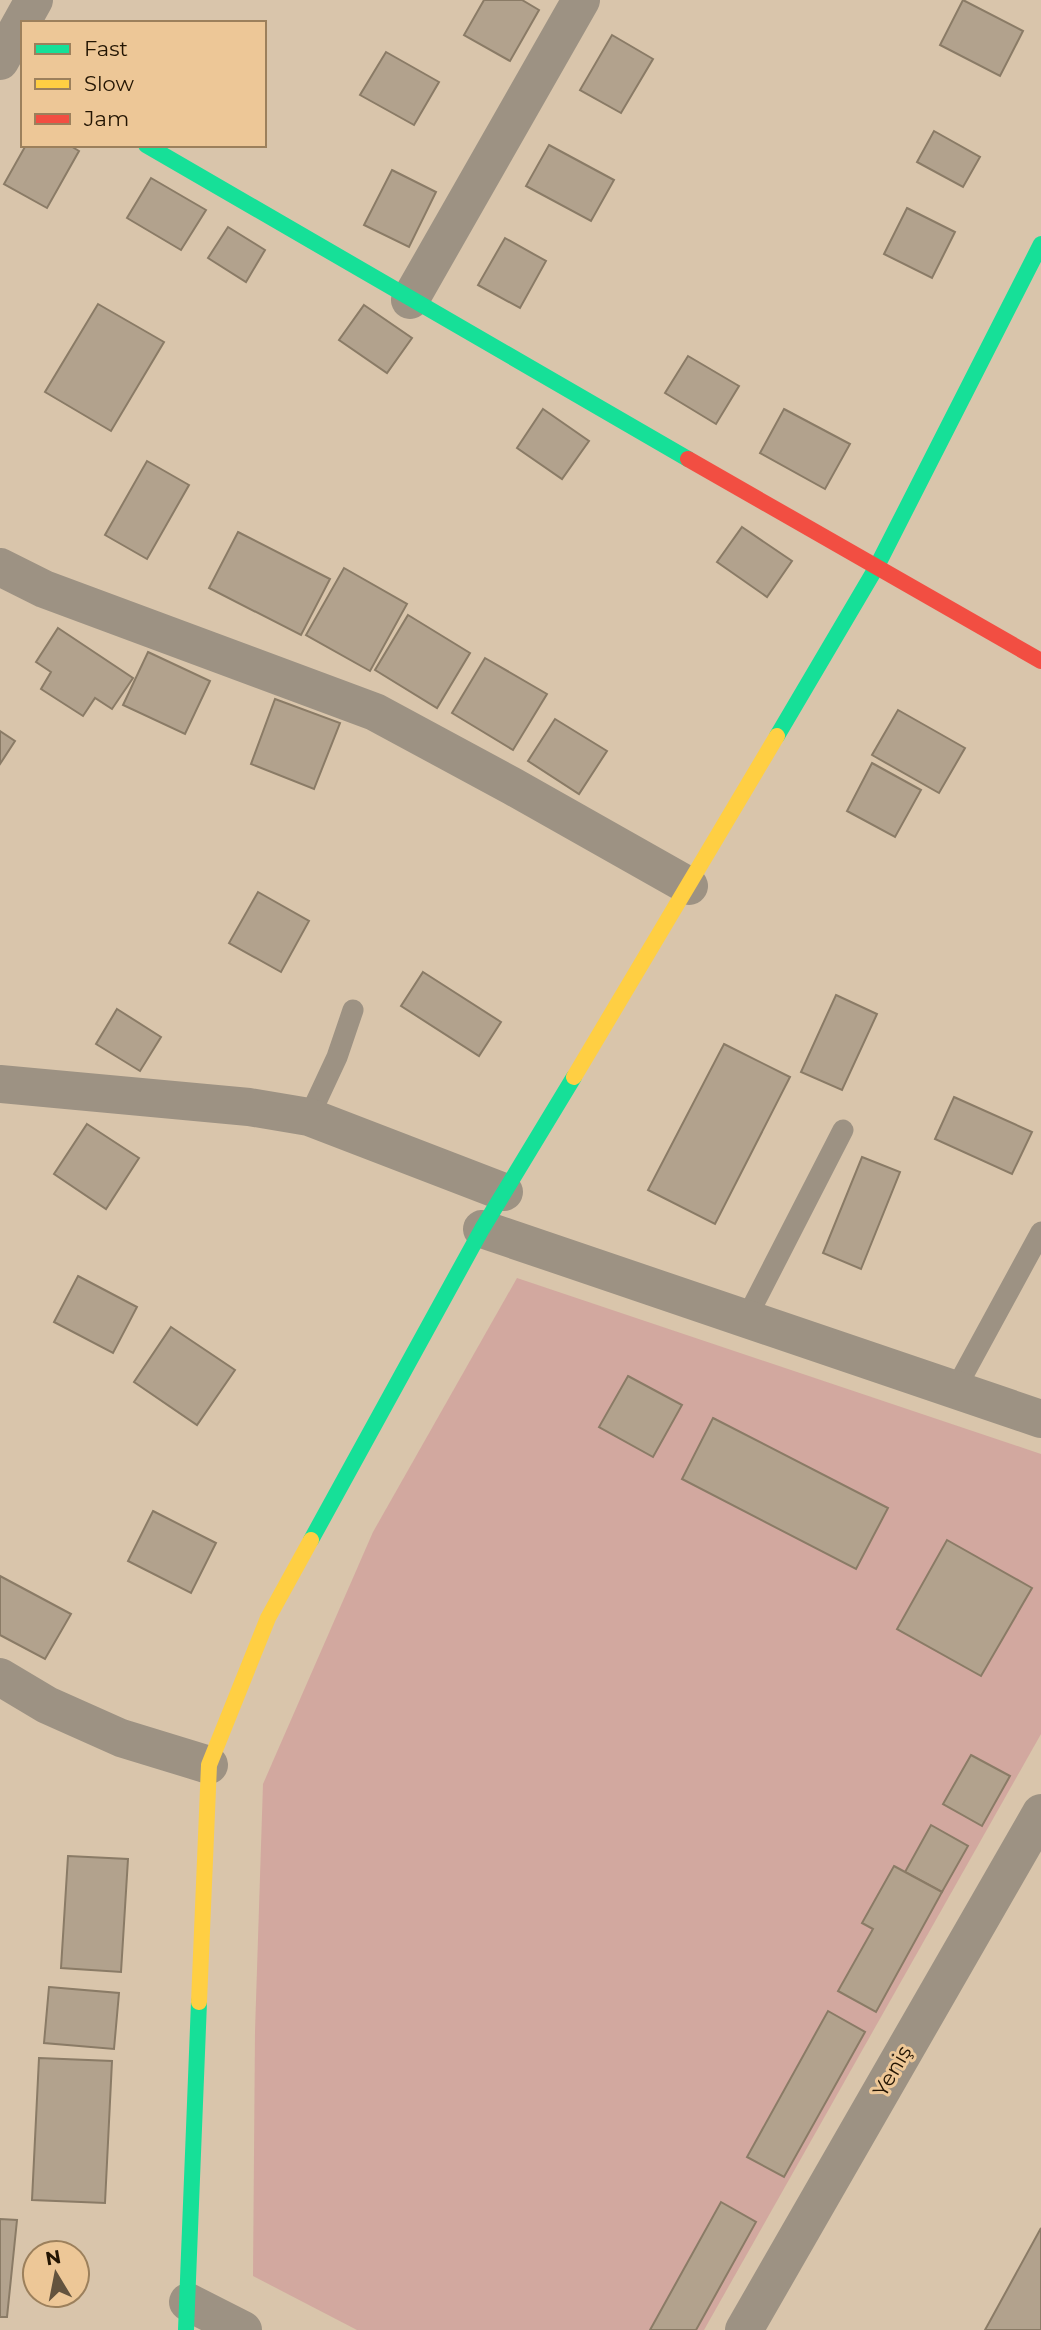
<svg xmlns="http://www.w3.org/2000/svg" width="1041" height="2330" viewBox="0 0 1041 2330" font-family="Montserrat,sans-serif">
<style>
.green{fill:#d2a89f}
.building{fill:#b2a28d;stroke:#8a7b66;stroke-width:2}
.lines{fill:none;stroke-linecap:round;stroke-linejoin:round}
.lane{stroke:#9d9283;stroke-width:21}
.street{stroke:#9d9283;stroke-width:38}
.fast{stroke:#16e098;stroke-width:16}
.slow{stroke:#ffcf43;stroke-width:16}
.jam{stroke:#f24e42;stroke-width:16}
.labels{text-anchor:middle;dominant-baseline:central;stroke-width:6;stroke-linejoin:round;paint-order:stroke}
.street-label{font-size:21px;fill:#231503;stroke:#edc797}
</style>
<rect width="100%" height="100%" fill="#d9c5ab"/>
<!-- green -->
<polygon class="green" points="517,1278 1041,1454 1041,1734 704,2330 357,2330 253,2276 255,2031 263,1784 373,1532"/>
<!-- building -->
<g class="building">
<polygon points="484,0 522,0 539,10 510,61 464,35"/>
<polygon points="963,0 1023,31 1000,76 940,45"/>
<polygon points="612,35 653,59 621,113 580,90"/>
<polygon points="386,52 439,82 414,125 360,95"/>
<polygon points="934,131 980,157 963,187 917,162"/>
<polygon points="26,145 69,145 79,151 47,208 4,184"/>
<polygon points="549,145 614,180 591,221 526,186"/>
<polygon points="392,170 436,192 409,247 364,225"/>
<polygon points="151,178 206,210 181,250 127,218"/>
<polygon points="907,208 955,232 932,278 884,254"/>
<polygon points="228,227 265,250 246,282 208,258"/>
<polygon points="505,238 546,261 520,308 478,285"/>
<polygon points="98,304 164,342 111,431 45,392"/>
<polygon points="364,305 412,338 387,373 339,340"/>
<polygon points="688,356 739,386 716,424 665,393"/>
<polygon points="543,409 589,441 562,479 517,448"/>
<polygon points="784,409 850,444 825,489 760,453"/>
<polygon points="147,461 189,485 147,559 105,535"/>
<polygon points="742,527 792,561 767,597 717,562"/>
<polygon points="238,532 330,579 301,635 209,588"/>
<polygon points="344,568 407,604 370,671 306,635"/>
<polygon points="408,615 470,653 437,708 375,670"/>
<polygon points="58,628 133,678 112,709 95,698 83,716 41,689 51,672 36,662"/>
<polygon points="148,652 210,681 185,734 123,705"/>
<polygon points="485,658 547,694 513,750 452,713"/>
<polygon points="275,699 340,723 314,789 251,764"/>
<polygon points="898,710 965,748 939,793 872,755"/>
<polygon points="555,719 607,751 579,794 528,761"/>
<polygon points="0,731 15,741 0,764"/>
<polygon points="872,763 921,790 895,837 847,811"/>
<polygon points="258,892 309,921 281,972 229,943"/>
<polygon points="423,972 501,1022 479,1056 401,1006"/>
<polygon points="836,995 877,1014 842,1090 801,1072"/>
<polygon points="117,1009 161,1037 140,1071 96,1044"/>
<polygon points="724,1044 790,1077 715,1224 648,1190"/>
<polygon points="954,1097 1032,1132 1012,1174 935,1139"/>
<polygon points="87,1124 139,1158 106,1209 54,1174"/>
<polygon points="862,1157 900,1172 861,1269 823,1253"/>
<polygon points="78,1276 137,1307 113,1353 54,1322"/>
<polygon points="171,1327 235,1370 197,1425 134,1382"/>
<polygon points="628,1376 682,1405 653,1457 599,1427"/>
<polygon points="713,1418 888,1508 856,1569 682,1479"/>
<polygon points="153,1511 216,1543 191,1593 128,1561"/>
<polygon points="947,1540 1032,1588 981,1676 897,1629"/>
<polygon points="0,1576 71,1614 45,1659 0,1635"/>
<polygon points="971,1755 1010,1776 982,1826 943,1804"/>
<polygon points="931,1825 968,1846 942,1892 905,1872"/>
<polygon points="68,1856 128,1859 121,1972 61,1968"/>
<polygon points="894,1866 942,1892 876,2012 838,1991 873,1929 862,1923"/>
<polygon points="49,1987 119,1993 114,2049 44,2043"/>
<polygon points="828,2011 865,2032 784,2177 747,2157"/>
<polygon points="39,2058 112,2061 105,2203 32,2200"/>
<polygon points="721,2202 756,2222 696,2330 650,2330"/>
<polygon points="0,2219 17,2220 7,2317 0,2317"/>
<polygon points="1041,2228 1041,2330 985,2330"/>
</g>
<g class="lines">
<!-- lane -->
<g class="lane">
<polyline points="309,1117 337,1057 353,1010"/>
<polyline points="746,1319 843,1130"/>
<polyline points="955,1390 1041,1232"/>
</g>
<!-- street -->
<g class="street">
<polyline points="0,61 34,0"/>
<polyline points="410,300 581,0"/>
<polyline points="0,567 44,589 375,712 512,786 689,886"/>
<polyline points="0,1084 249,1107 309,1117 504,1192"/>
<polyline points="482,1229 1041,1419"/>
<polyline points="0,1677 47,1705 121,1738 209,1765"/>
<polyline points="188,2302 243,2330"/>
<polyline points="744,2330 1041,1813"/>
</g>
<!-- fast -->
<g class="fast">
<polyline points="146,145 688,459"/>
<polyline points="777,736 876,568 1041,244"/>
<polyline points="311,1540 482,1229 574,1077"/>
<polyline points="186,2330 199,2002"/>
</g>
<!-- slow -->
<g class="slow">
<polyline points="574,1077 777,736"/>
<polyline points="199,2002 209,1765 268,1618 311,1540"/>
</g>
<!-- jam -->
<polyline class="jam" points="688,459 1041,661"/>
</g>
<g class="labels">
<!-- street labels -->
<g class="street-label">
<text transform="translate(892 2071) rotate(-60)">Yeniş</text>
</g>
</g>
<!-- legend -->
<rect x="21" y="21" width="245" height="126" fill="#edc797" stroke="#9c805c" stroke-width="2"/>
<rect x="35" y="44" width="35" height="10" fill="#16e098" stroke="#9c805c" stroke-width="2"/>
<text x="84" y="56" font-size="21" fill="#231503">Fast</text>
<rect x="35" y="79" width="35" height="10" fill="#ffcf43" stroke="#9c805c" stroke-width="2"/>
<text x="84" y="91" font-size="21" fill="#231503">Slow</text>
<rect x="35" y="114" width="35" height="10" fill="#f24e42" stroke="#9c805c" stroke-width="2"/>
<text x="84" y="126" font-size="21" fill="#231503">Jam</text>
<!-- north arrow -->
<g transform="translate(56 2274) rotate(350)"><circle r="33" fill="#edc797" stroke="#9c805c" stroke-width="2"/>
<path d="M0-5L12 26L0 18L-12 26Z" fill="#63533e"/>
<text y="-10" font-size="19" font-weight="bold" text-anchor="middle" fill="#231503">N</text>
</g>
</svg>
